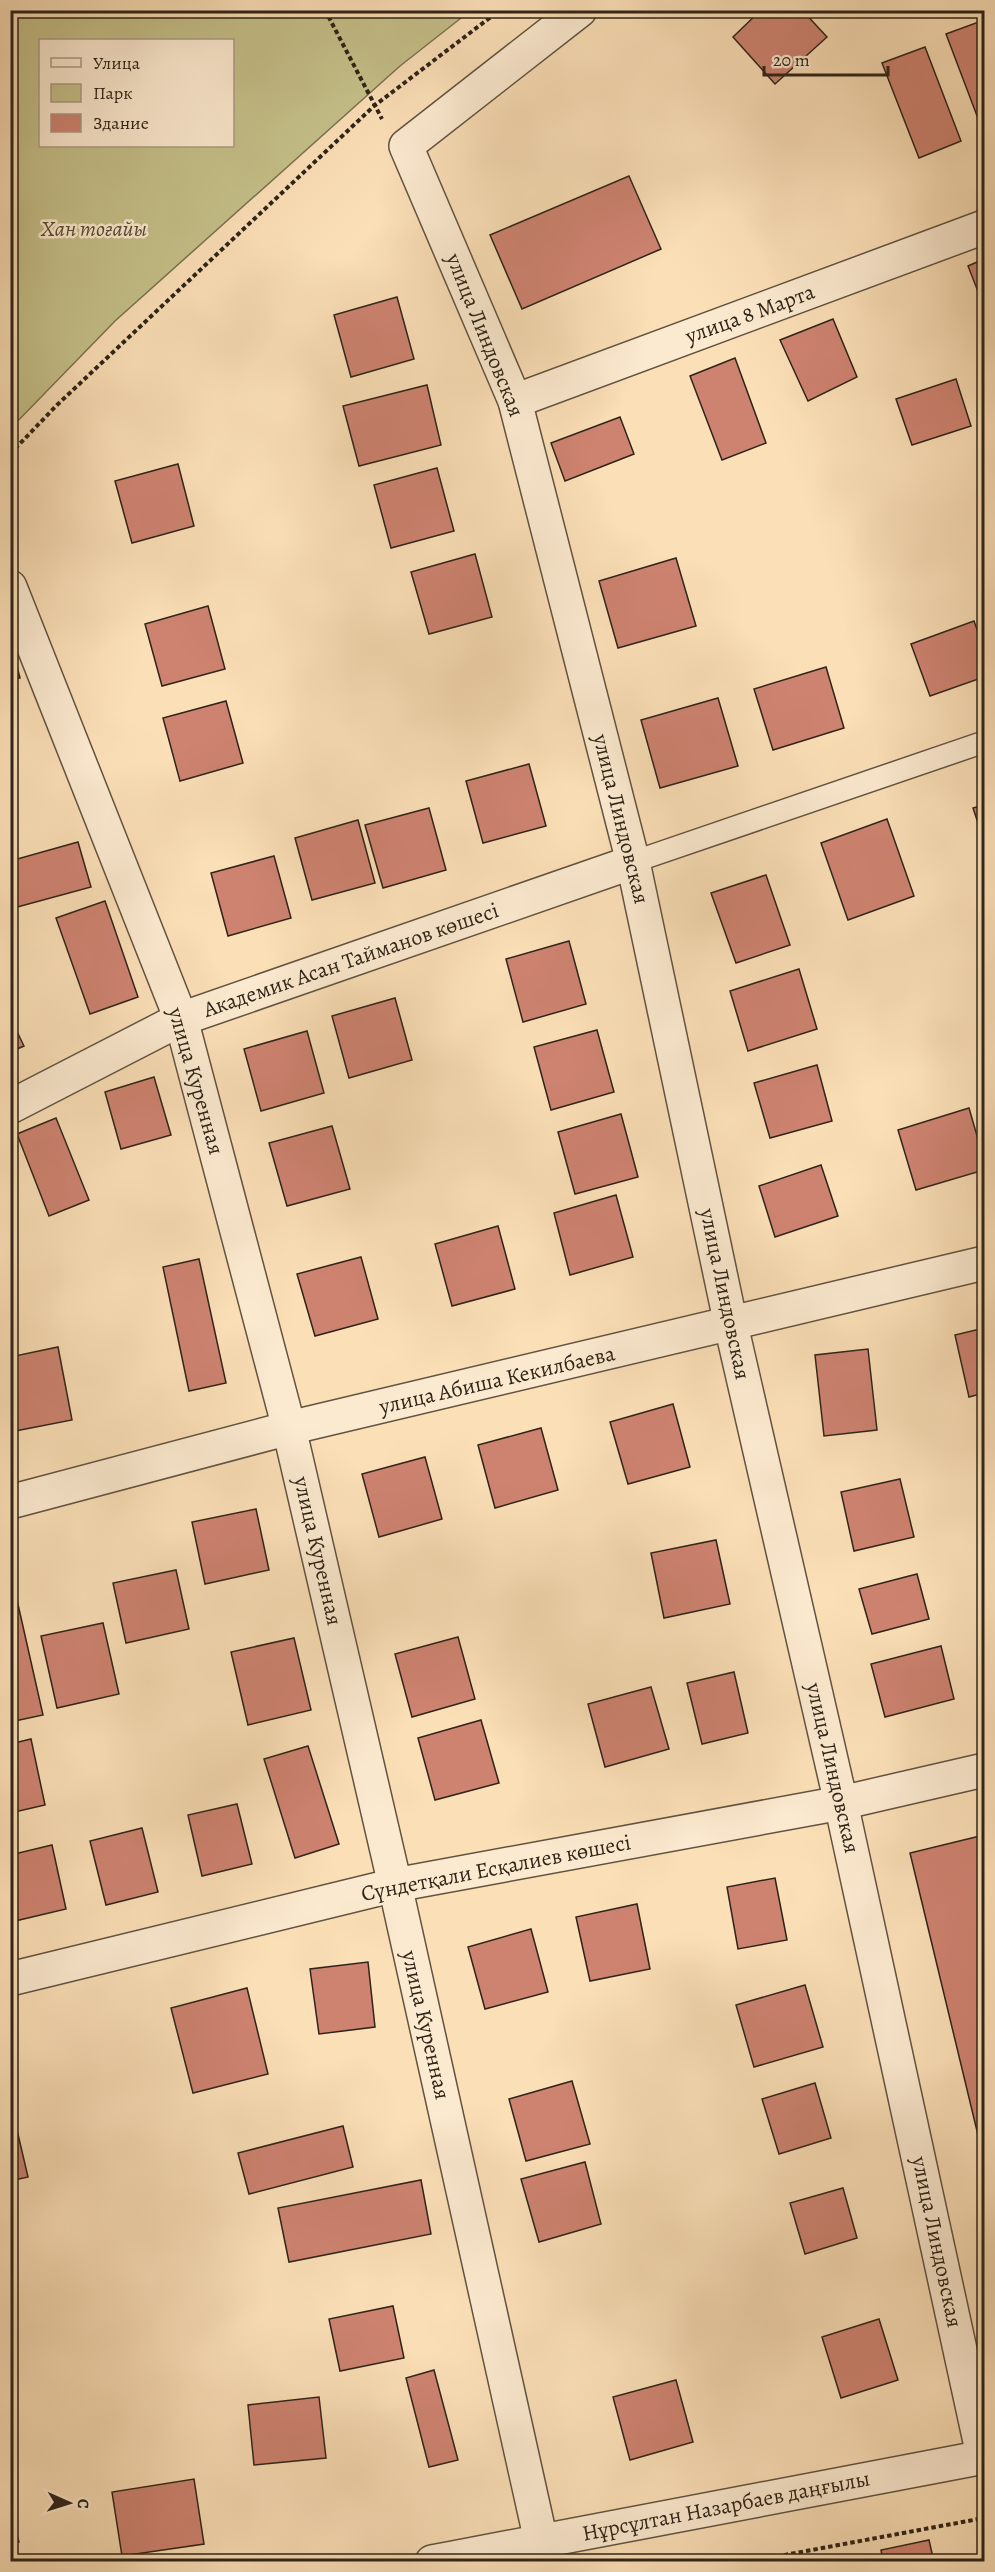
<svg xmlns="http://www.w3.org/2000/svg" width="995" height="2572" viewBox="0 0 995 2572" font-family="Alegreya,serif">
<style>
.green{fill:#c5c089;stroke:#7a7250;stroke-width:1.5;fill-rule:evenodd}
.building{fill:#ce8371;stroke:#2e2418;stroke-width:1.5}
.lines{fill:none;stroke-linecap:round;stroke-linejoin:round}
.lane-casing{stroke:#615340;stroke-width:24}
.street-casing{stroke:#615340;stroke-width:36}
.path{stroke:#2e2418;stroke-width:4;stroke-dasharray:4.5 3;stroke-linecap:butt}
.lane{stroke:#fcead0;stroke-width:21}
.street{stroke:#fcead0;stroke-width:33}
.labels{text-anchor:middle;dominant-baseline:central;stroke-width:5;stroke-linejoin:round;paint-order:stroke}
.park-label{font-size:22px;font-style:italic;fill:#544b34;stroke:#fcead0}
.street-label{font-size:22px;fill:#2e2418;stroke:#fcead0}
</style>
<rect width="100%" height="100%" fill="#fbdfb7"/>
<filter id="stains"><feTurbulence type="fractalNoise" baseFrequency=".00333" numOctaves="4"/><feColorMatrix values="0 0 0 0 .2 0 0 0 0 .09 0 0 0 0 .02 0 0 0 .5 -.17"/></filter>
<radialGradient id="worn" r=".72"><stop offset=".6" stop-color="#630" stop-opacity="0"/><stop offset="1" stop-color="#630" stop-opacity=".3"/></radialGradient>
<!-- green -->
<path class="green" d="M11,10H470V11L400,66L115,321L11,428ZM40,40H232V146H40Z"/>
<!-- building -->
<g class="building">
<polygon points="761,10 802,10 827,37 775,84 733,37"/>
<polygon points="984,20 984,128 982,129 946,34"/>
<polygon points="925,47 961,141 919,158 882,63"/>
<polygon points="629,176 661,249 522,309 490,235"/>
<polygon points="984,259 984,307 968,266"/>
<polygon points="397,297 414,359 351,377 334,315"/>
<polygon points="833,319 857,377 808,401 780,340"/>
<polygon points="735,358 766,443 722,460 690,376"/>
<polygon points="956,379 971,426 912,445 896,399"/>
<polygon points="427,385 441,445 359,466 343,406"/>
<polygon points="620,417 634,454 565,481 551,443"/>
<polygon points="178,464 194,526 132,543 115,481"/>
<polygon points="437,468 454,531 391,548 374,485"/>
<polygon points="475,554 492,617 429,634 411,572"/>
<polygon points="676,558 696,626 618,648 599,581"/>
<polygon points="208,606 225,669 162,686 145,624"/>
<polygon points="974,621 984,649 984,677 930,696 911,644"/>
<polygon points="10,640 20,678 10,680"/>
<polygon points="826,667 844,728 773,750 754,689"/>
<polygon points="718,698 738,766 660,788 641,720"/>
<polygon points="226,701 243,763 180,781 163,718"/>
<polygon points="529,764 546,826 483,843 466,781"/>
<polygon points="984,805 984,841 973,808"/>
<polygon points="429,808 446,870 383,888 365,825"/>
<polygon points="887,819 914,896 848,920 821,843"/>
<polygon points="358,820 375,883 312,900 295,838"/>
<polygon points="78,842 91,887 10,909 10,861"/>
<polygon points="274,856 291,918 228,936 211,873"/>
<polygon points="766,875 790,945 736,963 711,893"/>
<polygon points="105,901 138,997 90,1014 56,918"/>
<polygon points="569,941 586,1004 523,1022 506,959"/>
<polygon points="799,969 817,1029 748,1051 730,991"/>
<polygon points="395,998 412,1060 349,1078 332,1016"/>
<polygon points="10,1017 24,1046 10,1052"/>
<polygon points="597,1030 614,1092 551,1110 534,1047"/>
<polygon points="307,1031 324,1093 261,1111 244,1049"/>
<polygon points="817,1065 832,1121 770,1138 754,1083"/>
<polygon points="154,1077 171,1135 121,1149 105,1092"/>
<polygon points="969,1108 984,1160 984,1170 916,1190 898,1130"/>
<polygon points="621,1114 638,1177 575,1194 558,1132"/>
<polygon points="56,1118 89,1200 49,1216 17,1134"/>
<polygon points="332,1126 350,1189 287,1206 269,1143"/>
<polygon points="821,1165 838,1216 775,1237 759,1186"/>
<polygon points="616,1195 633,1257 570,1275 554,1213"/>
<polygon points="498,1226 515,1289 452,1306 435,1244"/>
<polygon points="361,1257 378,1319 315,1336 297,1274"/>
<polygon points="199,1259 226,1383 189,1391 163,1267"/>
<polygon points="984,1328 984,1393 969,1397 955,1335"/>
<polygon points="58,1347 72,1420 10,1432 10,1357"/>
<polygon points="868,1349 877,1430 824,1436 815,1355"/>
<polygon points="673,1404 690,1467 628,1484 610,1422"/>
<polygon points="541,1428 558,1490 495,1508 478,1445"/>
<polygon points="425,1457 442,1519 379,1537 362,1474"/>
<polygon points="900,1479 914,1537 854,1551 841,1492"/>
<polygon points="256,1509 269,1570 205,1584 192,1522"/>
<polygon points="716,1540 730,1604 664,1618 651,1553"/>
<polygon points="10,1569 43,1715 10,1722"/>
<polygon points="176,1570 189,1629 126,1643 113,1583"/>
<polygon points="917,1574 929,1619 872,1634 859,1589"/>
<polygon points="103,1623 119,1694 57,1708 41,1636"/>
<polygon points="458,1637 475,1699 412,1717 395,1654"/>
<polygon points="294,1638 311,1710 248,1725 231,1652"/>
<polygon points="941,1646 954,1699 885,1717 871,1664"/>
<polygon points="734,1672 748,1733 702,1744 687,1683"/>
<polygon points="651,1687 669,1749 605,1767 588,1704"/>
<polygon points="481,1720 499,1783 435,1800 418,1738"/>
<polygon points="31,1739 45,1805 10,1813 10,1744"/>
<polygon points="308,1746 339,1844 295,1858 264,1759"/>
<polygon points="237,1804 252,1864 202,1876 188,1815"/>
<polygon points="142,1828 158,1892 106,1905 90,1841"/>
<polygon points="984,1835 984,2160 910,1853"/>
<polygon points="52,1845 66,1909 15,1921 10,1903 10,1855"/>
<polygon points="775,1878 787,1940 738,1949 727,1887"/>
<polygon points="637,1904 650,1969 590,1981 576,1917"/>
<polygon points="531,1929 548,1992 485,2009 468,1947"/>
<polygon points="368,1962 375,2027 319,2034 310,1969"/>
<polygon points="805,1985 823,2047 754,2067 736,2005"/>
<polygon points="247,1988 268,2074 193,2093 171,2008"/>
<polygon points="572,2081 590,2144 526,2161 509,2099"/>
<polygon points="815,2083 831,2138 779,2154 762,2099"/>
<polygon points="10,2100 28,2177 10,2181"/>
<polygon points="343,2126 353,2167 249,2194 238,2153"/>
<polygon points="585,2162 601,2224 539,2242 521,2179"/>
<polygon points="421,2180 431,2234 289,2262 278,2208"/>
<polygon points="843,2188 857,2238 805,2254 790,2203"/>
<polygon points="393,2306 404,2358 340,2371 329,2319"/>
<polygon points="879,2319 898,2380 841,2398 822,2337"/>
<polygon points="434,2370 458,2460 429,2467 406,2378"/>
<polygon points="676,2380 693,2442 630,2460 613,2397"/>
<polygon points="319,2397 326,2458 254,2465 248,2405"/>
<polygon points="194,2479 204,2544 122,2556 112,2492"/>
<polygon points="10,2510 19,2542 10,2544"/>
<polygon points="929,2540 934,2562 883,2562 881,2550"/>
</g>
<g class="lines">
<defs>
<polyline id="lane" points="633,862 984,742"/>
<g id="street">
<polyline points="580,10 406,146 515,401 633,862 731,1325 841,1803 984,2460"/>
<polyline points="515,401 984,227"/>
<polyline points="10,587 181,1019 289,1428 395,1885 541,2541"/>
<polyline points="10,1107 181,1019 633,862"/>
<polyline points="10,1502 289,1428 984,1263"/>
<polyline points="10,1979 395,1885 841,1803 984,1770"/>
<polyline points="432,2562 984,2457"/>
</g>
</defs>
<!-- lane casing -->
<use href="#lane" class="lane-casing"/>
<!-- street casing -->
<use href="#street" class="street-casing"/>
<!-- path -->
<g class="path">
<polyline points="325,10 382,119"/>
<polyline points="10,454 57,405 374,106 500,10"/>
<polyline points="747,2562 984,2518"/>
</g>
<!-- lane -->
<use href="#lane" class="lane"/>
<!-- street -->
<use href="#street" class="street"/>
</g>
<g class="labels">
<!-- park labels -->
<g class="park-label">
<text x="94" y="229">Хан тоғайы</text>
</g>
<!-- street labels -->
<g class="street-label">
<text transform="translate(750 314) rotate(-20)">улица 8 Марта</text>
<text transform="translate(485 335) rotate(68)">улица Линдовская</text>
<text transform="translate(621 819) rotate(76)">улица Линдовская</text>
<text transform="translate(351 960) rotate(-19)">Академик Асан Тайманов көшесі</text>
<text transform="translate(196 1081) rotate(74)">улица Куренная</text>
<text transform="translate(725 1294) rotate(78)">улица Линдовская</text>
<text transform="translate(497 1380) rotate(-13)">улица Абиша Кекилбаева</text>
<text transform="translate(318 1551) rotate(77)">улица Куренная</text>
<text transform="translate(833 1768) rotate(77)">улица Линдовская</text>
<text transform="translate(496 1868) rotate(-11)">Сүндетқали Есқалиев көшесі</text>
<text transform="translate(426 2025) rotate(77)">улица Куренная</text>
<text transform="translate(937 2242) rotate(78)">улица Линдовская</text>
<text transform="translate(726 2506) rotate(-11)">Нұрсұлтан Назарбаев даңғылы</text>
</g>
</g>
<!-- margin -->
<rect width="995" height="2572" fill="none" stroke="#fbdfb7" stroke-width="36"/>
<rect x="12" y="12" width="971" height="2548" fill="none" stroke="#2e2418" stroke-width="3"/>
<rect x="18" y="18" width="959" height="2536" fill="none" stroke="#2e2418" stroke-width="1.5"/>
<!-- legend -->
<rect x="39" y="39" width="195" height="108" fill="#fcead0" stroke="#aa9b86" stroke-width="1.5"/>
<rect x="51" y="58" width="30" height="9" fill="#fcead0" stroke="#aa9b86" stroke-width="1.5"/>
<text x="93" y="69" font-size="18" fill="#2e2418">Улица</text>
<rect x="51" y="84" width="30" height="18" fill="#c5c089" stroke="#aa9b86" stroke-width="1.5"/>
<text x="93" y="99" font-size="18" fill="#2e2418">Парк</text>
<rect x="51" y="114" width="30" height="18" fill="#ce8371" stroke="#aa9b86" stroke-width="1.5"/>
<text x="93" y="129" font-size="18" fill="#2e2418">Здание</text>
<!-- north arrow -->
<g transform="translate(69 2503) rotate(93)" stroke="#fcead0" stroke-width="4.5" paint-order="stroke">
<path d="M0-4.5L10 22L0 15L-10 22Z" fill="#2e2418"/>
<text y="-9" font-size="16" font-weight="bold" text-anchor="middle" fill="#2e2418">С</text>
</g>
<!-- scale -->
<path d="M764 66v9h124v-9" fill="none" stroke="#2e2418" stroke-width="3"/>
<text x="773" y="66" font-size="18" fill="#2e2418" stroke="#fcead0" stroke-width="4.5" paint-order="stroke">20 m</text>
<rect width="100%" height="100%" filter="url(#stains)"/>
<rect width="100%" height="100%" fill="url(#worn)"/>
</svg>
